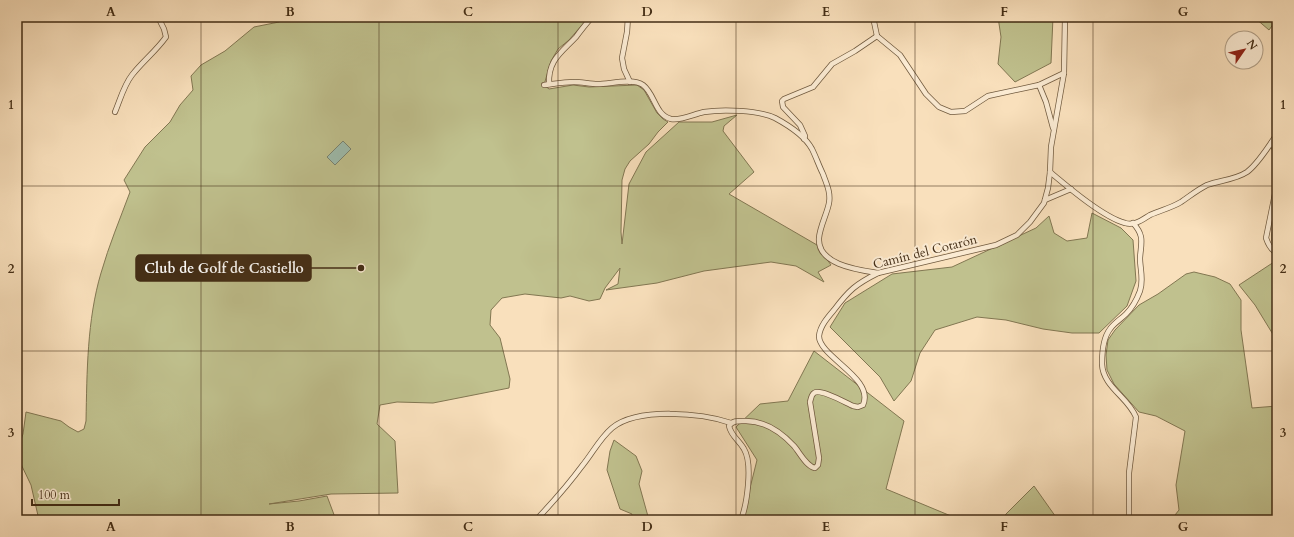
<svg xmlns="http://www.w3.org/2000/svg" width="1294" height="537" viewBox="0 0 1294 537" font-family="Cardo,serif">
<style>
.green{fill:#c0c18e;stroke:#827752}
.water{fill:#9ebdae;stroke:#7a8371}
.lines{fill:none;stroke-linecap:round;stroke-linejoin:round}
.minor-casing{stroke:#705a3f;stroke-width:6}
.minor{stroke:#fbebd3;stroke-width:4.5}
.grid{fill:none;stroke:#432d15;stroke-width:1;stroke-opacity:0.55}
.labels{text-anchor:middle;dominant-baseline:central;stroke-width:4;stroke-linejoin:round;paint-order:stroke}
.street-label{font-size:13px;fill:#432d15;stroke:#fbebd3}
.leader{fill:none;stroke:#432d15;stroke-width:1.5}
.callout-dot{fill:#432d15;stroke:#fbebd3;stroke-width:1.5}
.callout{fill:#432d15;stroke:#432d15;stroke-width:1.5}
.callout-label{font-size:14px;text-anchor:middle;font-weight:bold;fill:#fff}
.neatline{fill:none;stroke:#432d15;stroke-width:1.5}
.grid-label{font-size:13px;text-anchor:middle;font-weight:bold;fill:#432d15}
</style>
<rect width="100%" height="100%" fill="#f9e0bc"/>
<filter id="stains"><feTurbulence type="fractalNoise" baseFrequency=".005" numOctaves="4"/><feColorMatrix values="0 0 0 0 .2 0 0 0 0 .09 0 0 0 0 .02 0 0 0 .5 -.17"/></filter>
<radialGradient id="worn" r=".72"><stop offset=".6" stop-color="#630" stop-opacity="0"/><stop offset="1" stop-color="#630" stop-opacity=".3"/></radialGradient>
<!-- green -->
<g class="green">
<path d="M287,17H589L569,40L558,49L551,61L544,85L549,89L573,85L589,87L637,85L644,90L657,113L663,119L668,122L658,132L649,144L630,161L625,169L622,180L621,232L622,244L629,184L646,152L679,122H712L737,115L724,126L723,131L754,172L729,194L817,245L831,265L818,272L824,282L796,266L771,262L704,271L657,283L606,290L618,284L620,268L605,288L600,299L589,301L570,296L561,298L525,294L502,298L491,310L490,325L500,338L510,379L509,388L433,403L397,402L380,405L377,424L395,441L398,493L331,494L269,504L299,501L327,496L336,520H39L31,485L19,460V445L23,434L26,412L61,421L69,427L78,432L84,429L86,421C87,372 87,320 101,273C109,245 120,219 130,192L124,180L145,147L170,122L180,105L193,90L191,76L201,65L225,51L254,27L279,22Z"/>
<polygon points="998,17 1053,17 1051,63 1015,82 998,64 1001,37"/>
<polygon points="1256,17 1277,17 1277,19 1269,30 1255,18"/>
<polygon points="1277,210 1277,243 1272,241 1272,234"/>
<polygon points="1092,213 1121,228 1133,240 1136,281 1127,306 1099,333 1072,333 1043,329 1006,320 977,317 935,330 920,353 911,381 894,401 880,377 830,327 845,303 892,274 952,267 1036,228 1049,216 1054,233 1067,241 1087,238"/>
<polygon points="1277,260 1277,341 1255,305 1239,285"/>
<polygon points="1194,272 1215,277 1230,284 1241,300 1241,330 1252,408 1277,406 1277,520 1171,520 1179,510 1176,485 1185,431 1156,416 1139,412 1114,384 1107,370 1106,355 1108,340 1115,330 1139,305 1158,294 1186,274"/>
<polygon points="814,351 904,421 886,489 951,516 951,520 742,520 757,460 736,427 760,404 788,401"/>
<polygon points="614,440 636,456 642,471 639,484 649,520 630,520 632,514 620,509 607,470 610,451"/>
<polygon points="1034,486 1058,520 1000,520"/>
</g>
<!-- water -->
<polygon class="water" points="343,141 351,149 335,165 327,157"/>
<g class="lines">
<defs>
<g id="minor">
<polyline points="628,17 627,32 622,58 624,69 630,82"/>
<polyline points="873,17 877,36 900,55 926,94 939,107 951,112 965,111 988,96 1039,85 1046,102 1053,128"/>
<path d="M549,84C548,60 561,53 576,37C581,30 586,24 592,17"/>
<path d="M544,85C553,84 564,82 574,82C582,82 590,84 598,84C610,84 633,78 643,85C655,94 655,115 671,119C681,121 694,114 704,112C722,109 758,110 775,118C788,125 805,136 812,149C816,157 819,166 823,174C826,183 831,192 829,203C827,214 820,226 819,238C817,265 859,270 878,273"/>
<polyline points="1039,85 1064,73"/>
<path d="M115,112C120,100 124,85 132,75C143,61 156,51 166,37L164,29L158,17"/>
<polyline points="804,139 805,136 800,125 783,107 782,101 784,99 813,87 832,64 855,51 877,36"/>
<polyline points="1272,142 1277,155"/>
<path d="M1050,172C1068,187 1103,217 1125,223C1135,226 1143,219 1150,215C1161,210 1171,208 1181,202C1190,196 1197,190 1207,185C1220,180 1235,180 1247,172C1258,164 1269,146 1277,134"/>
<path d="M1277,184L1266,238C1268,244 1271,250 1277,253"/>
<polyline points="1045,200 1071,189"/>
<path d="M536,520C552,503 568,485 582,466C592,454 600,438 612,428C638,407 702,413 731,423"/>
<path d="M741,520C747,504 753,464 744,449C739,440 731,436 729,426C733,420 739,421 746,421C765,421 781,432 794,446C800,453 806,466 815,468L818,465L819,458L810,402C811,399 811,395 814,393C820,388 846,403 853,406L858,407L863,405C875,378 819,357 819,336C820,326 828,317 834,310C849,290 856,284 878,273L996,245L1017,235L1030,222L1044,203L1048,188L1050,172L1051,147L1064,73L1065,17"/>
<path d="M1129,520V473L1136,417C1128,397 1103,387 1102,364C1102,352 1103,338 1110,329C1114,323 1121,319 1126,314C1132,308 1137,299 1140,291C1144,280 1140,269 1140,258C1141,243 1145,236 1133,223"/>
</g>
</defs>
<!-- minor casing -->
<use href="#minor" class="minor-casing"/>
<!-- minor -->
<use href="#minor" class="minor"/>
</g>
<!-- grid -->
<path class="grid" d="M201,17V520M379,17V520M558,17V520M736,17V520M915,17V520M1093,17V520M17,186H1277M17,351H1277"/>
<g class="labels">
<!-- street labels -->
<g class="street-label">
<text transform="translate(925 252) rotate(-14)">Camín del Cotarón</text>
</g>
</g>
<!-- callouts -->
<path class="leader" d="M361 268L311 268"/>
<circle class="callout-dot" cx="361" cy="268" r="4"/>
<rect class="callout" x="136" y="255" width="175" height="26" rx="4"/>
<g class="callout-label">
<text x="224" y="273">Club de Golf de Castiello</text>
</g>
<!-- margin -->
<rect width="1294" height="537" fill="none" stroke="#f9e0bc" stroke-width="44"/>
<!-- north arrow -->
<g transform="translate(1244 50) rotate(56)"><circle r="19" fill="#fbebd3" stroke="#b19f87"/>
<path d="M0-3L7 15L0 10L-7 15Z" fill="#8f2418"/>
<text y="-6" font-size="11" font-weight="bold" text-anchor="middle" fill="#432d15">N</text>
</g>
<!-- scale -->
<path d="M32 499v6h87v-6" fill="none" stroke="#432d15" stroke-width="2"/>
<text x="38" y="499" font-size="12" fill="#432d15" stroke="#fbebd3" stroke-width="3" paint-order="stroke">100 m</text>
<rect x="22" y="22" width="1250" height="493" class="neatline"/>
<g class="grid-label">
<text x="111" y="16">A</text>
<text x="290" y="16">B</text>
<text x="468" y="16">C</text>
<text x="647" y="16">D</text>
<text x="826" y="16">E</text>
<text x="1004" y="16">F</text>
<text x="1183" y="16">G</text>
<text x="11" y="109">1</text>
<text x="1283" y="109">1</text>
<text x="11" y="273">2</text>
<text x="1283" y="273">2</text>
<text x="11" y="437">3</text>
<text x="1283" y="437">3</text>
<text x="111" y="531">A</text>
<text x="290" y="531">B</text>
<text x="468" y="531">C</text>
<text x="647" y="531">D</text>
<text x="826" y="531">E</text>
<text x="1004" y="531">F</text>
<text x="1183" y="531">G</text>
</g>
<rect width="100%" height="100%" filter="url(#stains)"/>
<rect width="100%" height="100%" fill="url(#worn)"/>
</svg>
